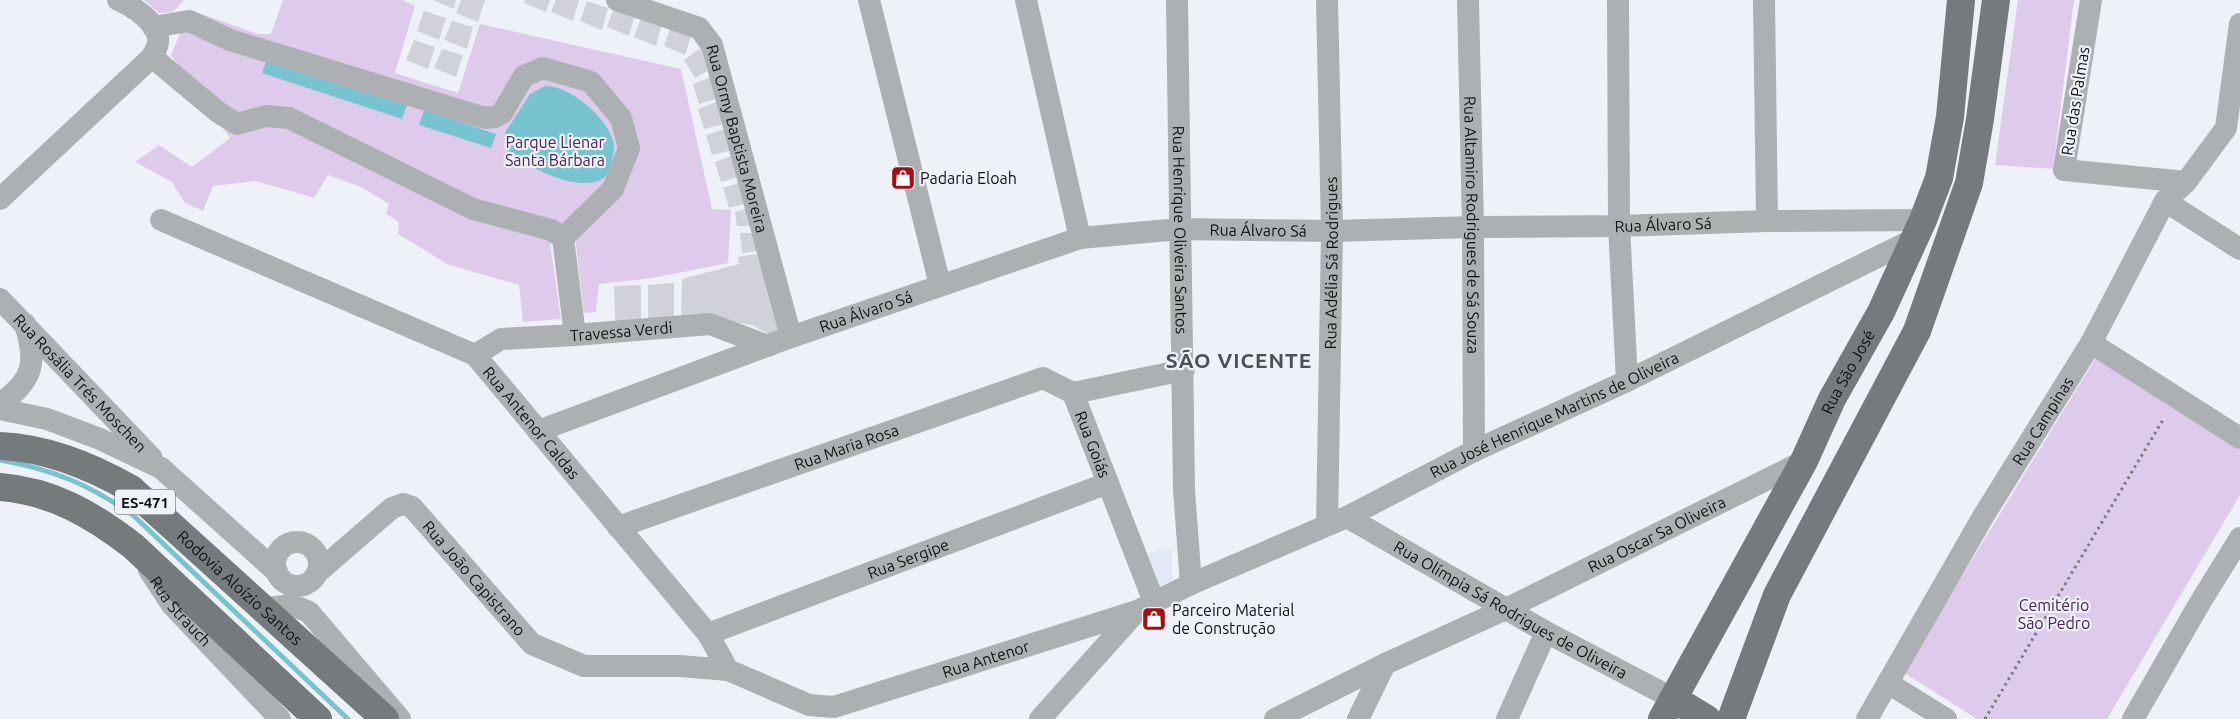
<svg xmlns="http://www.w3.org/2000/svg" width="2240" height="719" viewBox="0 0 2240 719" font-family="Ubuntu,sans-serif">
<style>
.built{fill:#e1e9f6}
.green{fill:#decbeb}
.water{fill:#78c3d0}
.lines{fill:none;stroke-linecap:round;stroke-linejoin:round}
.stream{stroke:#78c3d0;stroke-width:5}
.building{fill:#d1d1d9}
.path{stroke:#787b7e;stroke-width:3;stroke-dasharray:2.5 4;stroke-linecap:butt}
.minor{stroke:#adb0b2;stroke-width:22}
.major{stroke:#757a7d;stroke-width:28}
.labels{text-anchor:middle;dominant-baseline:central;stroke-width:4.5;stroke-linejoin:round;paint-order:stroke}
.shield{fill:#eef2f8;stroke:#535458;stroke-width:1}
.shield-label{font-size:15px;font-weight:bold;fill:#101113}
.street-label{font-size:16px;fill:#101113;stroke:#eef2f8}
.park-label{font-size:16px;fill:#4a245f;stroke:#eef2f8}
.poi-label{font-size:16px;fill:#101113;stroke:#eef2f8;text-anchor:start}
.district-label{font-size:21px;font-weight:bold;letter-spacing:1px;fill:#4d5156;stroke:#eef2f8}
</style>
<rect width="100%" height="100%" fill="#eef2f8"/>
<!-- built -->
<polygon class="built" points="1172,548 1172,586 1159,590 1145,555 1161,549 1166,551"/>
<!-- green -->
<g class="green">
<polygon points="144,0 184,0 173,12 159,13"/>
<polygon points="283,0 403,0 415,6 395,73 458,93 480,24 681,69 712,209 731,210 728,263 653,278 599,284 596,312 584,313 575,237 550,243 561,319 523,322 519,285 447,264 398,234 399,222 386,214 389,204 361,187 328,175 314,198 256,181 213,186 203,211 185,203 172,182 135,162 159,145 192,167 230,138 171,55 190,10 258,34 271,34"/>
<polygon points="2018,0 2074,0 2053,169 1995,165"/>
<polygon points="2097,356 2240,449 2240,495 2107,719 1977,719 1903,672"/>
</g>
<!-- water -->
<g class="water">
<polygon points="267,59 407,105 402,119 262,73"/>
<path d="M545,86C569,85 607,117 613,141C615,148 613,156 611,163C609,173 605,180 595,182C568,188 534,168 512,156C505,149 503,142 506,131L530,94Z"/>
<polygon points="424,110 496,134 491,148 419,125"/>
</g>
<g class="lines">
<!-- stream -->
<path class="stream" d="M0,460C54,470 89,484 134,516L348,719"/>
</g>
<!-- building -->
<g class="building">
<polygon points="433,0 456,0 454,9"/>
<polygon points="461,0 485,0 478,22 456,13"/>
<polygon points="525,0 550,0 546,12 524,3"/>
<polygon points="556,0 579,0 573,21 551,12"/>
<polygon points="587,1 608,8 602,30 580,21"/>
<polygon points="614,8 635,14 629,36 607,27"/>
<polygon points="424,11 446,18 439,40 417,31"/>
<polygon points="641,18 662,24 656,46 634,37"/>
<polygon points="452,21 473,27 467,49 444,40"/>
<polygon points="671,26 692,33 685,55 664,46"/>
<polygon points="414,40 435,47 428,69 406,60"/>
<polygon points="702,47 715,66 695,78 684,60"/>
<polygon points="442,49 463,55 456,77 434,68"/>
<polygon points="714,76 722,97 699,104 693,84"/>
<polygon points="719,101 727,123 704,129 698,109"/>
<polygon points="727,128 735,149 712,155 706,135"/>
<polygon points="736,154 744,175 721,182 715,162"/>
<polygon points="744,181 752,202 729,208 723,188"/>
<polygon points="752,207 756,226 737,226 735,212"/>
<polygon points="740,233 759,233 761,251 742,253"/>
<polygon points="756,254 761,258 782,331 770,335 752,325 734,322 681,322 682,279 739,264 738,257"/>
<polygon points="674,283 674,318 648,319 648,285"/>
<polygon points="641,285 641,320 615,321 614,286"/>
</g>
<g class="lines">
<!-- path -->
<polyline class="path" points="1985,719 2164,418"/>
<!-- minor -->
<g class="minor">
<path id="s1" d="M617,0L699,28L712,45L791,337"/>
<polyline points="869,0 940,285"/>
<polyline points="1026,0 1080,238"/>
<path id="s2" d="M1177,0L1184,490L1191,584"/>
<path id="s3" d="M1468,0L1473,227L1474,451"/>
<polyline points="1618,0 1619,226 1627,381"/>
<polyline points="1764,0 1767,221"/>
<polyline points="2091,0 2064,170 2186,182"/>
<polyline points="153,27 189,21 230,40 485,118 495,117 502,113 524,76 543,68 591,82 621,118 629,148 613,189 563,238"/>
<polyline points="152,57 218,112 237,124 266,116 289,118 473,209 551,230 563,238 575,335"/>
<path d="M0,199L152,57C154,52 158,47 158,42C160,23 132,6 118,0"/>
<polyline points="2165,201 2240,249"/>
<path id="s4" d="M161,220L475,355L708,634L728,670L809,705L834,707L1137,611L1191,584L1347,517L1474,451L1627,381L1914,239"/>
<path id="s5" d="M0,299L152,458"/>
<polyline points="2091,343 2240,438"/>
<path id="s6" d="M475,355L501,339L575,335L710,324L768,346"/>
<path id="s7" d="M1073,393L1154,602"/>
<polyline points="1073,393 1184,370"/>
<path d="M0,404C34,379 37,363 25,324"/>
<polyline points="0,409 47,419 100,439 161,468 277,572"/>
<path id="s8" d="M538,431L791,337L1080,238L1180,229L1332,231L1473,227L1619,226L1767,221L1923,220"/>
<path id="s9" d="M1347,517L1546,632L1674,699"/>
<path id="s10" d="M1327,525L1332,231L1327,0"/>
<path id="s11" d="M618,527L1043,378L1073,393"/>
<circle cx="297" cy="564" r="22"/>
<path id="s12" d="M149,570L172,605L280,719"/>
<path id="s13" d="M317,573L392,508L403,504L412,507L532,644L584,666H680L728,670"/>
<polyline points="262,609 292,605 309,612 400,719"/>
<path id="s14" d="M708,634L1108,483"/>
<polyline points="1888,683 1946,719"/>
<polyline points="1040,719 1136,612"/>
<path id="s15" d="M1275,719L1385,664L1508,608L1804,461"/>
<polyline points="1358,719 1385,664"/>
<polyline points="1507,719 1546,632"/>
<path id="s16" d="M1867,719L1984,515L2091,343L2165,201L2186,182L2226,128L2240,24"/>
<polyline points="2133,719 2201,601 2240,538"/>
</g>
<!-- major -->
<g class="major">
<path id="s17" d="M0,446C46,448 91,466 131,489L385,719"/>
<path d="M0,487C52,491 93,515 133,546L318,719"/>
<polyline points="1674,699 1707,719"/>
<path id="s18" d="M1662,719L1804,461L1832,399L1881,312L1923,220L1939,178L1950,117L1961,0"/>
<polyline points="1731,719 1777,595 1917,331 1969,183 1980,119 1996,0"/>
</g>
</g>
<!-- icons -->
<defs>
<symbol id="shop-square" viewBox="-11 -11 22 22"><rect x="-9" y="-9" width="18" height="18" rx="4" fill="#a50f11" stroke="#eef2f8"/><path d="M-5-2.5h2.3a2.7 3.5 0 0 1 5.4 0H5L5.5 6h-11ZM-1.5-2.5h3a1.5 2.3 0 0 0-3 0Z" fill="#fff"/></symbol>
</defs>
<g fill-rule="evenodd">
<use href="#shop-square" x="889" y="164" width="28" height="28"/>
<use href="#shop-square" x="1140" y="605" width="28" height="28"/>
</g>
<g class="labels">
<!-- shield labels -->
<rect class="shield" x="115" y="489.5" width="60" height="25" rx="4"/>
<g class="shield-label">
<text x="145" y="502">ES-471</text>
</g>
<!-- street labels -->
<g class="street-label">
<text transform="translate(2075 101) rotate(-81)">Rua das Palmas</text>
<text stroke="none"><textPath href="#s1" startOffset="205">Rua Ormy Baptista Moreira</textPath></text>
<text stroke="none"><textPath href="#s3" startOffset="225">Rua Altamiro Rodrigues de Sá Souza</textPath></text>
<text stroke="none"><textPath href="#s8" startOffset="1159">Rua Álvaro Sá</textPath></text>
<text stroke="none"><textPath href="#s2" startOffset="230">Rua Henrique Oliveira Santos</textPath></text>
<text stroke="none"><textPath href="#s8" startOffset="754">Rua Álvaro Sá</textPath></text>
<text stroke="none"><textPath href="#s10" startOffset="262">Rua Adélia Sá Rodrigues</textPath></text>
<text stroke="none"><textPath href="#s8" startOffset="349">Rua Álvaro Sá</textPath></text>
<text stroke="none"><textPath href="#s6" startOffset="151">Travessa Verdi</textPath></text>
<text stroke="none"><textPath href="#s18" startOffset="394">Rua São José</textPath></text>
<text stroke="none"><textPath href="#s5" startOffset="116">Rua Rosália Trés Moschen</textPath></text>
<text stroke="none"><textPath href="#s4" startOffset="1639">Rua José Henrique Martins de Oliveira</textPath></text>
<text stroke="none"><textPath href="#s16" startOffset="346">Rua Campinas</textPath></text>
<text stroke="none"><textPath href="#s4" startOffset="430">Rua Antenor Caldas</textPath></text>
<text stroke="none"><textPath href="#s7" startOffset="55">Rua Goiás</textPath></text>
<text stroke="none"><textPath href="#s11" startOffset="242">Rua Maria Rosa</textPath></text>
<text stroke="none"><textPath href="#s15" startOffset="424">Rua Oscar Sa Oliveira</textPath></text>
<text stroke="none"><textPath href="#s14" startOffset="214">Rua Sergipe</textPath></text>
<text stroke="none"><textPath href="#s13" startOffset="215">Rua João Capistrano</textPath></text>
<text stroke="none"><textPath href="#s17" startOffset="286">Rodovia Aloízio Santos</textPath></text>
<text stroke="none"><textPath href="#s9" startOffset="188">Rua Olímpia Sá Rodrigues de Oliveira</textPath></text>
<text stroke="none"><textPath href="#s12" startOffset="52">Rua Strauch</textPath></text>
<text stroke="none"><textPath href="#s4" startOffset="1019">Rua Antenor</textPath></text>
</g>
<!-- park labels -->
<g class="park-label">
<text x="555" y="142">Parque Lienar<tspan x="555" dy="18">Santa Bárbara</tspan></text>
<text x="2054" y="605">Cemitério<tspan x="2054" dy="18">São Pedro</tspan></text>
</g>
<!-- poi labels -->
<g class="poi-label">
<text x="920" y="178">Padaria Eloah</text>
<text x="1172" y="610">Parceiro Material<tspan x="1172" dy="18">de Construção</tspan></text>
</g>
<!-- district labels -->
<g class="district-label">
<text x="1239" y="360">SÃO VICENTE</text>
</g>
</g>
</svg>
